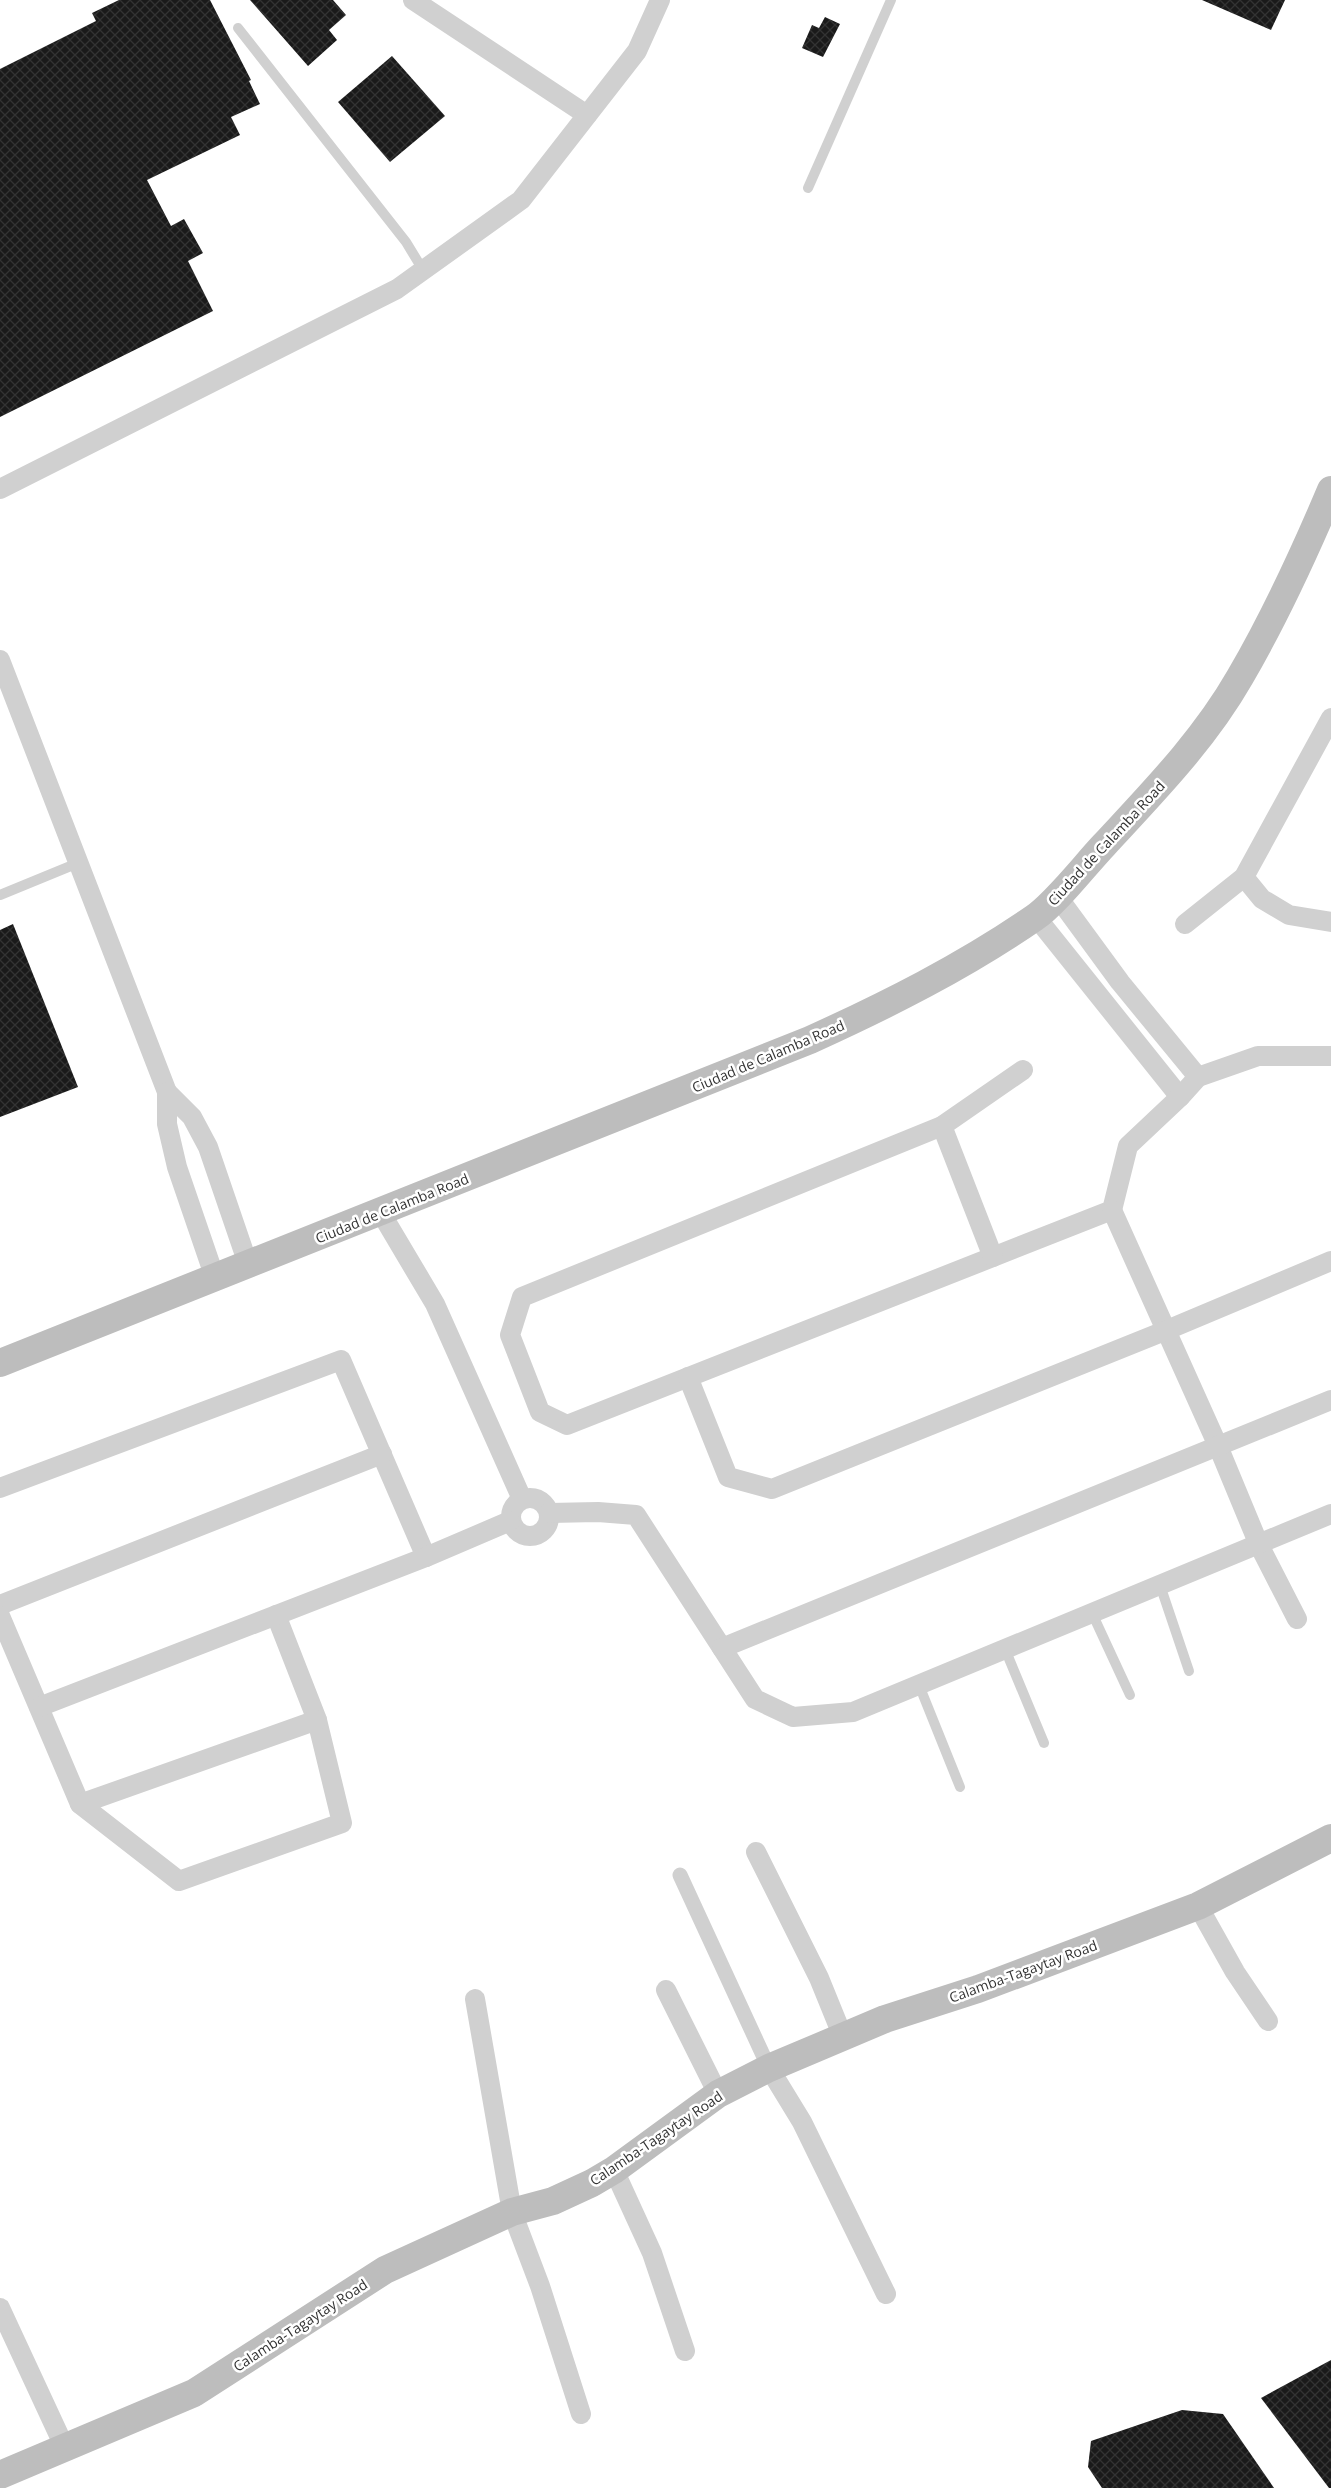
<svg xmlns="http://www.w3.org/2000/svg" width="1331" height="2488" viewBox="0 0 1331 2488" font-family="'Open Sans',sans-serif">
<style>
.building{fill:url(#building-cross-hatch)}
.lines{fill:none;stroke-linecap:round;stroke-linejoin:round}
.service{stroke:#d0d0d0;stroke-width:10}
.pedestrian{stroke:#d0d0d0;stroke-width:15}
.minor{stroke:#d0d0d0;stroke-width:20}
.secondary{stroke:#bdbdbd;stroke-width:28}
.labels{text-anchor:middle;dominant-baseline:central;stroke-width:5;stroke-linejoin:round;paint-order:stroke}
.street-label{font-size:14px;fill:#333;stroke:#fff}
</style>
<defs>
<pattern id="building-cross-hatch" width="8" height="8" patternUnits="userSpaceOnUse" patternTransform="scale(1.25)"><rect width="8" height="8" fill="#1a1a1a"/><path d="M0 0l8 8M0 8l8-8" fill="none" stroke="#333"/></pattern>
</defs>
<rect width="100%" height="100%" fill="#fff"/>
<!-- building -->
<g class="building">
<polygon points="119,0 210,0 251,80 249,81 260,104 231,117 240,135 147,180 171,226 184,219 203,253 188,261 213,311 0,417 0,69 96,21 92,13"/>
<polygon points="250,0 333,0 346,15 329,30 337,40 308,66"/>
<polygon points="1202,0 1285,0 1271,30"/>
<polygon points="825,17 840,24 823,57 802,48 812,25 819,28"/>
<polygon points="392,56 445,116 390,162 338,102"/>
<polygon points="13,924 78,1087 0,1117 0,930"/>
<polygon points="1331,2360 1331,2488 1329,2488 1261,2398"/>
<polygon points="1182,2410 1223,2414 1274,2488 1102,2488 1088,2467 1091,2441"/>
</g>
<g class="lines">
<!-- service -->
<g class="service">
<polyline points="238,28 406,242 423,270"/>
<polyline points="808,188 891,0"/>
<polyline points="0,895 78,863"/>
<polyline points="1160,1585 1189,1671"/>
<polyline points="1092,1613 1130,1695"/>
<polyline points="1005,1649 1044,1743"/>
<polyline points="919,1685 960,1787"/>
</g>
<!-- pedestrian -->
<polyline class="pedestrian" points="680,1875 769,2068"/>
<!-- minor -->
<g class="minor">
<polyline points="413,0 587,115"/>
<polyline points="0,489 397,289 521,200 637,51 660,0"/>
<polyline points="0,660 167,1092 167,1124 177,1167 215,1278"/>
<polyline points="1244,877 1262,899 1289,915 1331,922"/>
<polyline points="1057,896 1120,982 1198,1077"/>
<polyline points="1036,917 1180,1097"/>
<polyline points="1185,924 1244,877 1331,718"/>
<polyline points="1023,1070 942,1126 522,1297 510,1335 540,1412 567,1425 1112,1210 1128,1146 1180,1097 1198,1077 1258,1056 1331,1056"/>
<polyline points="167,1092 192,1117 208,1147 248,1264"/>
<polyline points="942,1126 993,1257"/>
<polyline points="1112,1210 1218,1446 1259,1545 1297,1619"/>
<polyline points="381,1213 435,1304 522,1499"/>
<polyline points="688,1377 728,1477 772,1489 1167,1330 1331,1261"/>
<polyline points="0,1488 341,1360 426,1557"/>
<circle cx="530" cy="1517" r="19"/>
<polyline points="549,1513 598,1512 636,1515 755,1699 793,1717 853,1712 1331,1514"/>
<polyline points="0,1605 382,1454"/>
<polyline points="0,1616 80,1804 179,1881 342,1823 317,1720 276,1615"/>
<polyline points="722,1648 1331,1400"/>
<polyline points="39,1707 426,1557 510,1521"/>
<polyline points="80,1804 317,1720"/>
<polyline points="756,1852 819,1978 843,2037"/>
<polyline points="1198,1906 1235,1972 1268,2021"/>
<polyline points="666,1990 718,2094"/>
<polyline points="475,1999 512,2212 540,2286 581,2414"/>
<polyline points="769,2068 802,2122 886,2294"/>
<polyline points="614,2170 652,2253 685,2351"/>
<polyline points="0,2308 64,2446"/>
</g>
<!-- secondary -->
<g class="secondary">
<path d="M0,1363L810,1040C887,1005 963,967 1034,918C1055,904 1085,865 1104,845C1153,792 1204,740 1240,677C1275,617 1304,554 1331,490"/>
<polyline points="0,2475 194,2393 385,2270 512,2212 553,2201 592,2183 614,2170 718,2094 769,2068 885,2019 978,1989 1198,1906 1331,1838"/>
</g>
</g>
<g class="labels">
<!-- street labels -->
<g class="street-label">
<text transform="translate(1106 843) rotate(-47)">Ciudad de Calamba Road</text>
<text transform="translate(768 1056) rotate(-23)">Ciudad de Calamba Road</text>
<text transform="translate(392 1208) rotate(-22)">Ciudad de Calamba Road</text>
<text transform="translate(1023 1971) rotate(-20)">Calamba-Tagaytay Road</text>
<text transform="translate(656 2138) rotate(-34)">Calamba-Tagaytay Road</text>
<text transform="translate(300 2325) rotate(-33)">Calamba-Tagaytay Road</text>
</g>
</g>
</svg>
